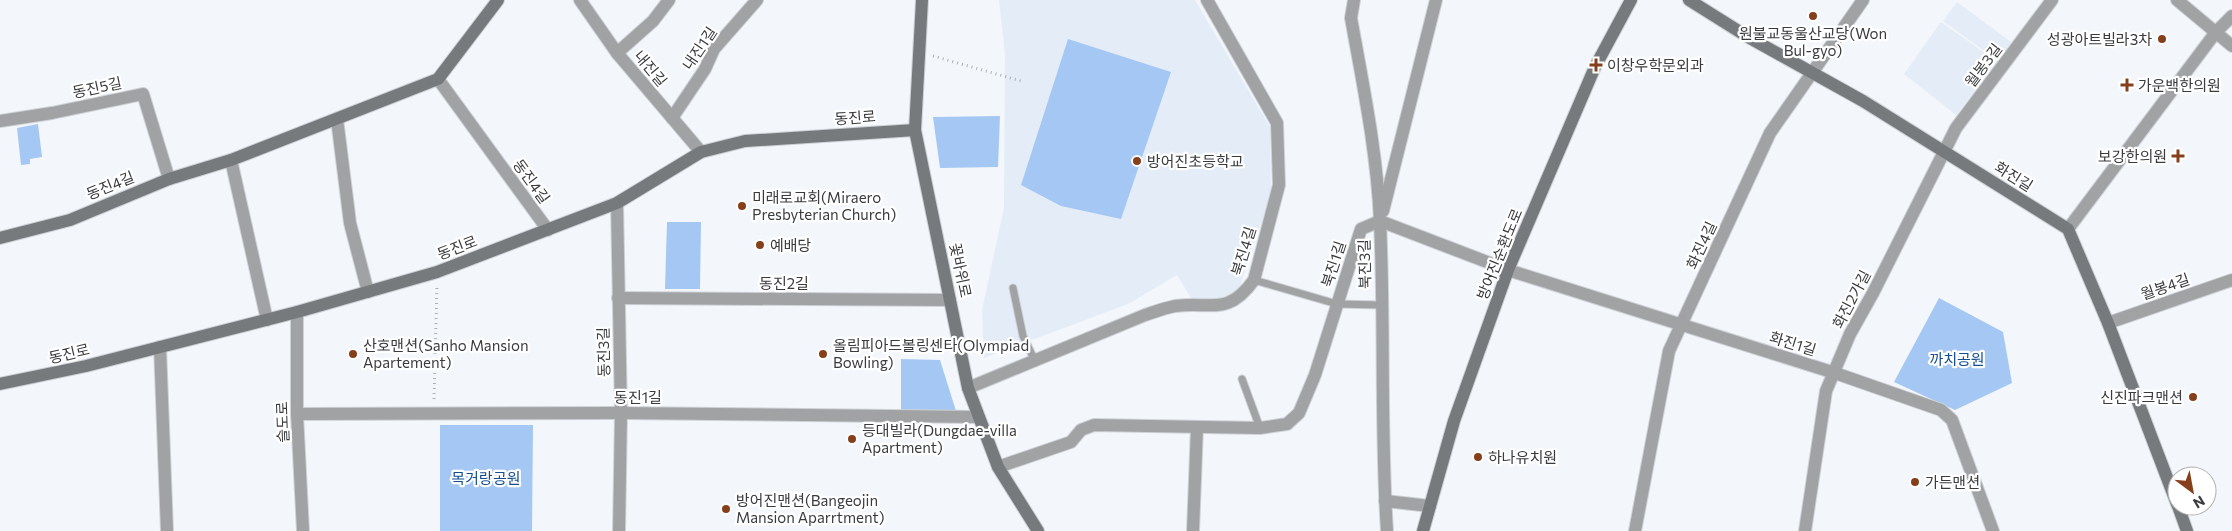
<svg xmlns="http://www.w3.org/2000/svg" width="2232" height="531" viewBox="0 0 2232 531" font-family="Commissioner,'Noto Sans KR',sans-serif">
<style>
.built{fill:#e4ecf7}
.green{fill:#a5c7f3}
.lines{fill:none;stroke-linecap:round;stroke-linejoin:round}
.lane-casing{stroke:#ced1d6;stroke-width:9}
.street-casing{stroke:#ced1d6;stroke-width:14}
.secondary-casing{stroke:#ced1d6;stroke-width:14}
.path{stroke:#adb0b4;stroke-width:3;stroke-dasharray:1 4;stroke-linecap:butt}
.lane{stroke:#a0a2a4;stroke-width:7}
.street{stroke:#a0a2a4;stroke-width:12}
.secondary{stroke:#777a7d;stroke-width:12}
.poi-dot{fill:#853f1a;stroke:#fff;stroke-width:2}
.labels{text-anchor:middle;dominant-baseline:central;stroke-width:4.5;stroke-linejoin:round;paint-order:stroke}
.poi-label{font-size:15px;fill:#393b3d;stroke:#fff;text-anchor:start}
.street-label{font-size:15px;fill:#393b3d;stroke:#fff}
.park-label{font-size:15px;fill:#144e91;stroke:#fff}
</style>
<rect width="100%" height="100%" fill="#f3f7fc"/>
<!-- built -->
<g class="built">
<polygon points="999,0 1195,0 1270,127 1271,195 1239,288 1230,299 1215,304 1191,298 1177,275 1128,304 984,358 982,310 1004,208 1005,55"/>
<polygon points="1957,2 2011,42 1998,61 1943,21"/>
<polygon points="1941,22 1996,61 1956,115 1904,74"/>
</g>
<!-- green -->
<g class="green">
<polygon points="1068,39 1171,72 1121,219 1061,206 1021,185"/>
<polygon points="1000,116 998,167 940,168 933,117"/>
<polygon points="38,124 42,157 30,159 30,164 21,165 17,128"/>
<polygon points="667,222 701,222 700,289 665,289"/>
<polygon points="1939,298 2003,332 2012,383 1955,410 1894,382"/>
<polygon points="901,359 940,360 956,411 901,412"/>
<polygon points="440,425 533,425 532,531 440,531"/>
</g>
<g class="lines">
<defs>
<g id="lane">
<polyline points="1254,280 1337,304 1381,305"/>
<polyline points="1013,288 1023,336 1035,361"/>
<polyline points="1242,379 1260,428"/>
</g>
<g id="street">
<polyline points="580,0 617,53 701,152"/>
<path d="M1354,0L1351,18C1363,85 1377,152 1380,221C1385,324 1380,428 1387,531"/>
<polyline points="2177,0 2232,46"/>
<polyline points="617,53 653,21 669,0"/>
<polyline points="438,79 548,230"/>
<polyline points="672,118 705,69 714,49 757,0"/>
<polyline points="337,119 350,223 368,292"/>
<polyline points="0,121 52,113 143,94 169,179"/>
<polyline points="231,160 267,320"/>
<polyline points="617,203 621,413 619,531"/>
<polyline points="1383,211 1436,0"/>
<polyline points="1380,221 1508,270 1835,373 1941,410 1952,420 1993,531"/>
<polyline points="2068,229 2216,32 2232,16"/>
<polyline points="618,298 950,300"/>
<polyline points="297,312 297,414 303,531"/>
<polyline points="2108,323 2232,280"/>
<polyline points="160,347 167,531"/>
<path d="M968,388L1145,315C1154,312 1165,308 1175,306C1212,301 1227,317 1254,280L1279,185L1277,123L1207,0"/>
<polyline points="297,414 621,413 978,417"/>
<polyline points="998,467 1071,442 1081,430 1094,425 1260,428 1287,424 1299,413 1315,375 1361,229 1380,221"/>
<polyline points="1385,501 1430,506"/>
<polyline points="1193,531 1197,427"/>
<polyline points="1635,531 1669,351 1770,133 1863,0"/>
<polyline points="1805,531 1826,391 1850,334 1873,293 1956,128 2052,0"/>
</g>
<g id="secondary">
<polyline points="922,0 915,130 968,388 998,467 1038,531"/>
<polyline points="1689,0 1748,37 1863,101 2068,229 2108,323 2177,504"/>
<polyline points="0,238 70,220 169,179 231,160 438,79 498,0"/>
<polyline points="0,384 86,366 297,312 437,272 617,203 701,152 745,141 915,130"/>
<polyline points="2178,506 2187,531"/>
<polyline points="1423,531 1454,421 1508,270 1595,67 1631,0"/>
</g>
</defs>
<!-- lane casing -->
<use href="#lane" class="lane-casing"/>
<!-- street casing -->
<use href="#street" class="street-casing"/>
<!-- secondary casing -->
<use href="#secondary" class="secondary-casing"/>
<!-- path -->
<g class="path">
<polyline points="933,56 1021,81"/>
<polyline points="434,399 437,285"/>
</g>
<!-- lane -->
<use href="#lane" class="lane"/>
<!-- street -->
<use href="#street" class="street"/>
<!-- secondary -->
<use href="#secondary" class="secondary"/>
</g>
<!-- markers -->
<g class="poi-dot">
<circle cx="1813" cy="16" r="5"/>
<circle cx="2162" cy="39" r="5"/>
<path d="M1593.5 57.5h5v5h5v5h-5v5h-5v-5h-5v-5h5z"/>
<path d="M2124.5 77.5h5v5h5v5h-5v5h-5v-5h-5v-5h5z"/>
<path d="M2175.5 148.5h5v5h5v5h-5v5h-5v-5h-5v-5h5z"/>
<circle cx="1137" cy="161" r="5"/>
<circle cx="742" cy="206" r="5"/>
<circle cx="760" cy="245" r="5"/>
<circle cx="353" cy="354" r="5"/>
<circle cx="823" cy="354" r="5"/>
<circle cx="2193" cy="397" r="5"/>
<circle cx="852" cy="439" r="5"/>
<circle cx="1478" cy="457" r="5"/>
<circle cx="1915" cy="482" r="5"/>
<circle cx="726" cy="509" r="5"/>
</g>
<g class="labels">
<!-- poi labels -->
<g class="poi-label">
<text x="1813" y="33" text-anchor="middle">원불교동울산교당(Won<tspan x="1813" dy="17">Bul-gyo)</tspan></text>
<text x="2152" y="39" text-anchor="end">성광아트빌라3차</text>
<text x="1607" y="65">이창우학문외과</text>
<text x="2138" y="85">가운백한의원</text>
<text x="2167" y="156" text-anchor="end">보강한의원</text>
<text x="1147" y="161">방어진초등학교</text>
<text x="752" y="197">미래로교회(Miraero<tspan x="752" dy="17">Presbyterian Church)</tspan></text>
<text x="770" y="245">예배당</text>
<text x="363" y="345">산호맨션(Sanho Mansion<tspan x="363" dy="17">Apartement)</tspan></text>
<text x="833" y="345">올림피아드볼링센타(Olympiad<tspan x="833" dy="17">Bowling)</tspan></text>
<text x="2183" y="397" text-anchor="end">신진파크맨션</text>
<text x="862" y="430">등대빌라(Dungdae-villa<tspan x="862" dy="17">Apartment)</tspan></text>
<text x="1488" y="457">하나유치원</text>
<text x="1925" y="482">가든맨션</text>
<text x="736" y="500">방어진맨션(Bangeojin<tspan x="736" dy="17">Mansion Aparrtment)</tspan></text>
</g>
<!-- street labels -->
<g class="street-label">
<text transform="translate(699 48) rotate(-56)">내진1길</text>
<text transform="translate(1983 65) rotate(-53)">월봉3길</text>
<text transform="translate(651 68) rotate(50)">내진길</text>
<text transform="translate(97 87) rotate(-12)">동진5길</text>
<text transform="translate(855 117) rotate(-4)">동진로</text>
<text transform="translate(2014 176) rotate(32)">화진길</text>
<text transform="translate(532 181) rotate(54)">동진4길</text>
<text transform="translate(110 185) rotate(-22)">동진4길</text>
<text transform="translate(1701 245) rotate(-65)">화진4길</text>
<text transform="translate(457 247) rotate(-21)">동진로</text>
<text transform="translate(1243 251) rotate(-73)">북진4길</text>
<text transform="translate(1499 254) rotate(-68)">방어진순환도로</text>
<text transform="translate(1333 264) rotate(-72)">북진1길</text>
<text transform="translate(1364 264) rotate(-91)">북진3길</text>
<text transform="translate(961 270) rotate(78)">꽃바위로</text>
<text x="784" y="283">동진2길</text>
<text transform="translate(2165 286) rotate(-19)">월봉4길</text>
<text transform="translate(1851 299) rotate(-62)">화진2가길</text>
<text transform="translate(1793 343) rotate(17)">화진1길</text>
<text transform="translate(603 352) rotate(-91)">동진3길</text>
<text transform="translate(69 353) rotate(-13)">동진로</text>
<text x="638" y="397">동진1길</text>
<text transform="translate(282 422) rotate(-92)">슬도로</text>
</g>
<!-- park labels -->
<g class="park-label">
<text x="1957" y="359">까치공원</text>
<text x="486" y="478">목거랑공원</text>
</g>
</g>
<!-- north arrow -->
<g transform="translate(2192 491) rotate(148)"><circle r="24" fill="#ffffff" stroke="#b0b1b1"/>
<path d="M0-4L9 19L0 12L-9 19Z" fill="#853f1a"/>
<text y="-8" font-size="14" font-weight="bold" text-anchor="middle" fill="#393b3d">N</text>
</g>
</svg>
